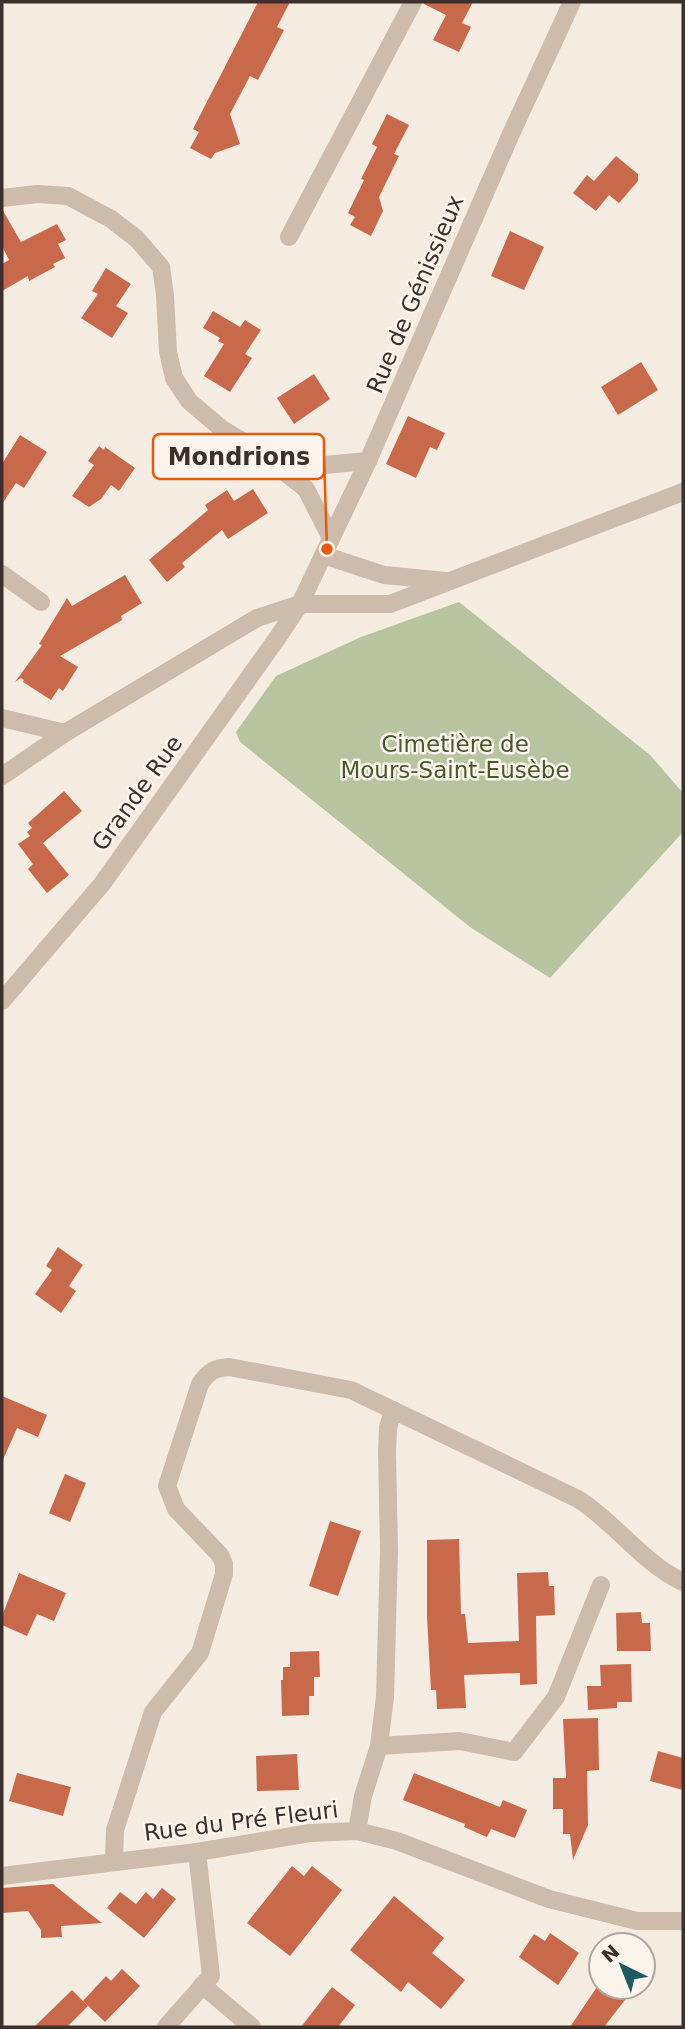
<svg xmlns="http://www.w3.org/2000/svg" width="685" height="2029" viewBox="0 0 685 2029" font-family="'DejaVu Sans',sans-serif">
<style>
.green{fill:#b8c4a0}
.building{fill:#c8694b}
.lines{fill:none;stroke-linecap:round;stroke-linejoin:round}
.minor{stroke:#cdbbac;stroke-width:18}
.tertiary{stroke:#cdbbac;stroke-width:18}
.labels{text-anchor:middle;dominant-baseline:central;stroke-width:5;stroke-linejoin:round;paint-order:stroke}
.street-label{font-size:23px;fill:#3b302b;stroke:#fbf5ee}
.park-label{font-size:23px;fill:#4a5a2e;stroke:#fbf5ee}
.leader{fill:none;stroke:#e8590c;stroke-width:2.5}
.callout-dot{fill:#e8590c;stroke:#fbf5ee;stroke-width:2.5}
.callout{fill:#fbf5ee;stroke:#e8590c;stroke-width:2.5}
.callout-label{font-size:24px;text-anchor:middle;font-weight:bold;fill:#3b302b}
</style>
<rect width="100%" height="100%" fill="#f4ebe1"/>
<!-- green -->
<polygon class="green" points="459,602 650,755 683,793 683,832 550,978 470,927 240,742 236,732 276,676 361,637"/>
<!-- building -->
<g class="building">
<polygon points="258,2 290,2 277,27 284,30 258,80 250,76 230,114 240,144 215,153 211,159 190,148 199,132 193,129"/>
<polygon points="424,2 473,2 462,23 471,27 459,52 433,40 446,15 424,4"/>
<polygon points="387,114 409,125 394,154 399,156 379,197 383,211 371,236 350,225 355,217 348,213 364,180 361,179 377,147 372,144"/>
<polygon points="616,156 638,174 638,181 619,203 609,195 596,211 573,193 587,175 594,181"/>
<polygon points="2,209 21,242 57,224 66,240 58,244 65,258 53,264 55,267 29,281 28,276 2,291 2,264 9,260 2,246"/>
<polygon points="510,231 544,247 524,290 491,276"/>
<polygon points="106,268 131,284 116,306 128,313 112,338 81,318 98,294 92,291"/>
<polygon points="213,311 240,327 245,320 261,330 245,354 252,358 230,392 204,376 224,344 218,341 220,338 203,328"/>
<polygon points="641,362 658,390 618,415 601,387"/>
<polygon points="314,374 330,399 294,424 277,398"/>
<polygon points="408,416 445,433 437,450 430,447 416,478 386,464"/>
<polygon points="20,435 47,452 24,488 16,483 2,504 2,464"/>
<polygon points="99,446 104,450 105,447 135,468 119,491 111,485 101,499 89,507 72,496 94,465 88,461"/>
<polygon points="253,489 268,513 228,539 222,530 182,563 185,567 167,582 149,560 208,510 205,505 227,490 234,501"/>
<polygon points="125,575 142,603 121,616 122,620 60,656 78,667 63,691 59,688 51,700 23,682 24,680 21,678 15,682 42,645 39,644 67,598 72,606"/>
<polygon points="64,791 82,811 43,843 69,875 47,893 28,869 33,864 18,844 30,836 27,832 32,828 28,823"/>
<polygon points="58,1247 83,1265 69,1286 76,1291 61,1313 35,1294 52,1270 46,1266"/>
<polygon points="2,1396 47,1415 38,1437 17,1428 2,1462"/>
<polygon points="65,1474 86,1483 70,1522 49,1513"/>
<polygon points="330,1521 361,1531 338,1596 309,1586"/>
<polygon points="459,1539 461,1614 465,1614 468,1643 519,1641 517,1573 548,1572 549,1586 554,1586 555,1615 536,1616 537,1684 520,1685 520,1673 464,1675 466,1708 437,1709 436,1690 431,1690 427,1617 427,1540"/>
<polygon points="19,1573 66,1593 54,1621 37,1614 27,1636 2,1625 2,1616"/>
<polygon points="641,1612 642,1623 650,1623 651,1651 617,1651 616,1613"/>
<polygon points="319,1651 320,1677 314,1677 314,1696 309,1696 309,1715 282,1716 281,1680 283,1680 283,1667 290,1667 290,1652"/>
<polygon points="631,1664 632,1702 617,1702 617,1708 588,1710 587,1686 601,1686 600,1665"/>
<polygon points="598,1718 599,1770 587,1771 588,1825 573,1860 570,1834 563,1834 563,1809 553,1809 553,1778 566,1778 563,1719"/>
<polygon points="658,1751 683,1758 683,1790 650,1781"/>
<polygon points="297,1754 299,1790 257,1791 256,1756"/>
<polygon points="17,1773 71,1787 63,1816 9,1801"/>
<polygon points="414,1773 500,1807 503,1800 527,1810 515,1838 491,1829 487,1837 464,1827 465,1824 403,1800"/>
<polygon points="292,1866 304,1876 312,1866 342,1890 290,1956 247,1923"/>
<polygon points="53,1884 80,1906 102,1923 61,1926 62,1937 41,1938 41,1930 28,1911 2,1913 2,1888"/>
<polygon points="162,1888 176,1899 144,1938 107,1908 120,1892 136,1904 146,1892 153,1899"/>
<polygon points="394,1896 444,1938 432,1953 465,1980 441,2009 408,1982 401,1992 350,1950"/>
<polygon points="550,1933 579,1953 558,1985 519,1957 534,1934 545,1941"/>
<polygon points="122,1969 140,1986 105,2022 83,2001 106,1976 111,1981"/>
<polygon points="332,1987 355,2005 338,2027 301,2027"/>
<polygon points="597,1987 635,1987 604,2027 570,2027"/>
<polygon points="72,1990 88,2006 67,2027 34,2027"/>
</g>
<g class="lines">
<!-- minor -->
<g class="minor">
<polyline points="2,198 37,194 68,196 111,219 137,239 161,267 165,295 168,352 174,378 189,401 222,429 258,451 306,489 331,538"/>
<polyline points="289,237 413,2"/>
<polyline points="281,469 368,461"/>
<polyline points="323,555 384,575 446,581"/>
<polyline points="2,574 41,602"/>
<polyline points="2,718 65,733"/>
<polyline points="2,776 65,733 257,618 300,604 390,604 683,492"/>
<polyline points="379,1746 460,1741 514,1752 556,1697 601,1585"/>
<polyline points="357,1831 363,1796 379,1746 385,1697 389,1551 387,1452 388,1428 393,1410"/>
<path d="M114,1861L115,1830L153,1712L200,1653L224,1574V1564L220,1555L176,1509L167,1486L200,1384C208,1372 214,1368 229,1367L351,1390L578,1499C616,1523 642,1563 683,1582"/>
<polyline points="2,1876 197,1852 310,1833 357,1831 397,1841 549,1899 637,1921 683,1921"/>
<polyline points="202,1985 252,2027"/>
<polyline points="166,2027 211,1976 197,1852"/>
</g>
<!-- tertiary -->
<polyline class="tertiary" points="2,1001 102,884 278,637 300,604 368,461 510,136 572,2"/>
</g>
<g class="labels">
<!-- street labels -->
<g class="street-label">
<text transform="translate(415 294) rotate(-67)">Rue de Génissieux</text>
<text transform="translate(137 793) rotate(-54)">Grande Rue</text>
<text transform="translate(241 1821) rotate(-7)">Rue du Pré Fleuri</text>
</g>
<!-- park labels -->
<g class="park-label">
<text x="455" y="744">Cimetière de<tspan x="455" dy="26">Mours-Saint-Eusèbe</tspan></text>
</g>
</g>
<!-- callouts -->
<path class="leader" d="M327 549L324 456"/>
<circle class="callout-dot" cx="327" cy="549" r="7"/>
<rect class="callout" x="153" y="434" width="171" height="45" rx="7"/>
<g class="callout-label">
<text x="239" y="465">Mondrions</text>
</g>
<!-- border -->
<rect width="685" height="2029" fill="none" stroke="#3b302b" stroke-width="7"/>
<!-- north arrow -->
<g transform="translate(622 1966) rotate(317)"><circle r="33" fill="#fbf5ee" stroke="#aea6a0" stroke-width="2"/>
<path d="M0-5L12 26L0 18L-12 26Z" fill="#1f5a5e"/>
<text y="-10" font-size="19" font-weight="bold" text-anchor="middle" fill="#3b302b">N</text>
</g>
</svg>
